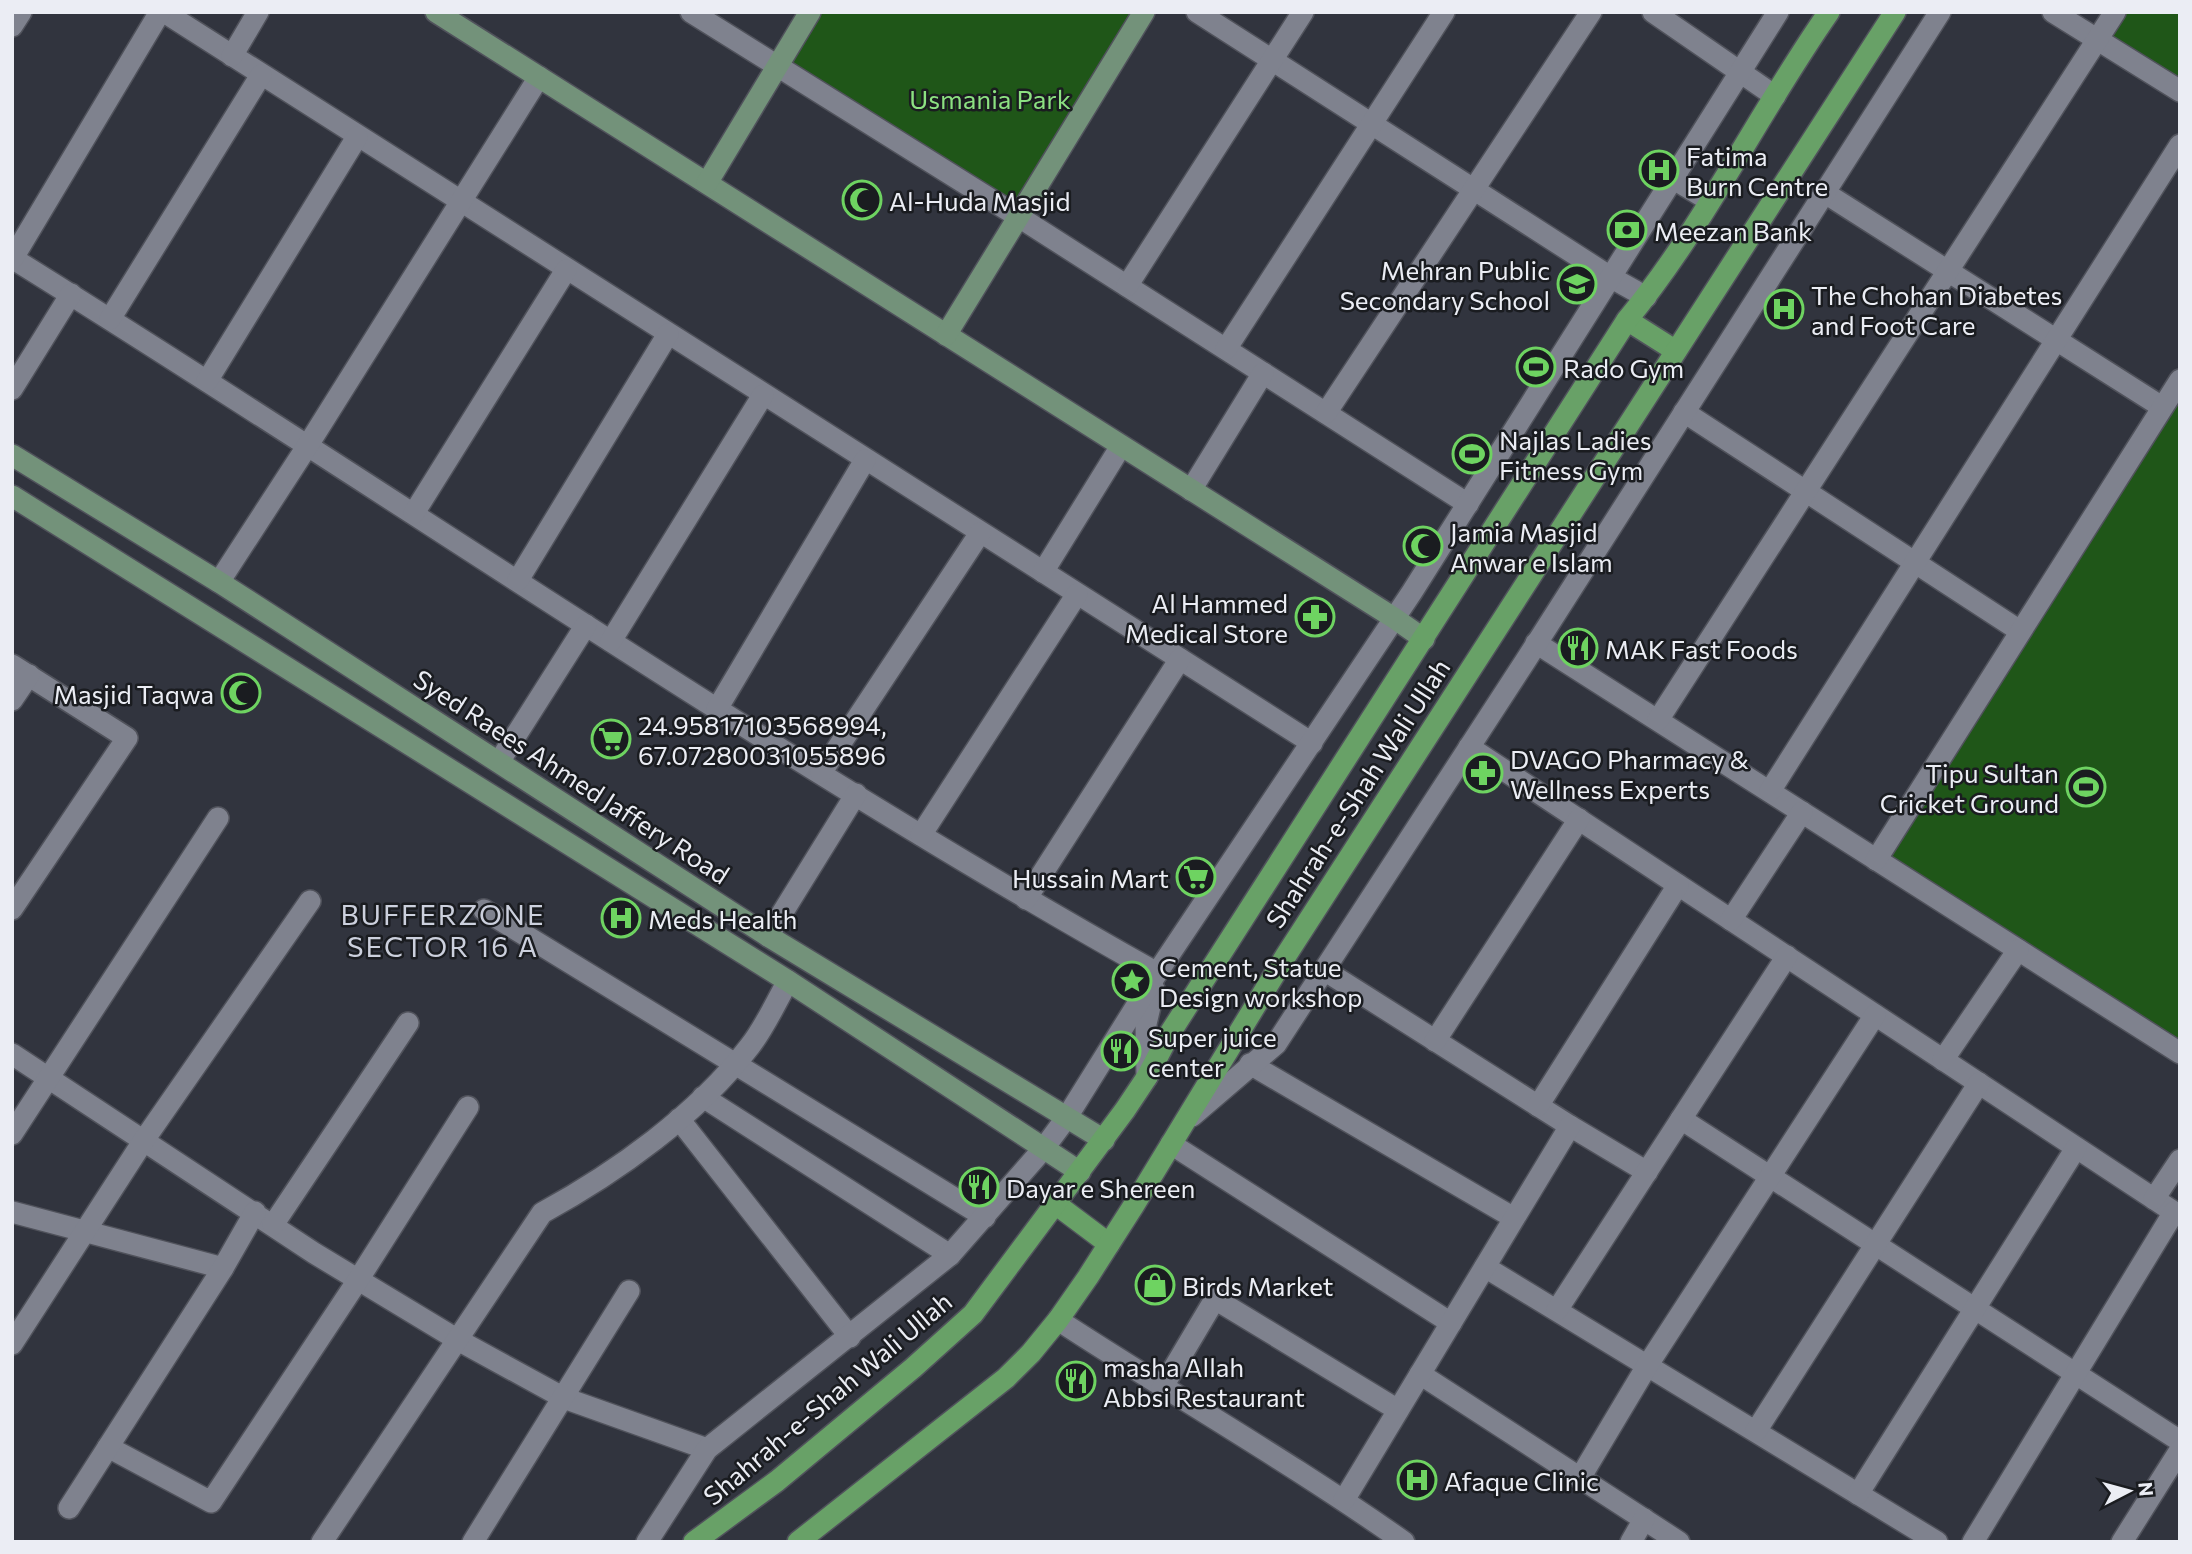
<svg xmlns="http://www.w3.org/2000/svg" width="2192" height="1554" viewBox="0 0 2192 1554" font-family="Commissioner,sans-serif">
<style>
.green{fill:#1f5618}
.lines{fill:none;stroke-linecap:round;stroke-linejoin:round}
.street-casing{stroke:#50525b;stroke-width:24}
.secondary-casing{stroke:#50525b;stroke-width:24}
.primary-casing{stroke:#50525b;stroke-width:24}
.street{stroke:#7f828e;stroke-width:21}
.secondary{stroke:#73927a;stroke-width:21}
.primary{stroke:#68a167;stroke-width:21}
.labels{text-anchor:middle;dominant-baseline:central;stroke-width:5;stroke-linejoin:round;paint-order:stroke}
.park-label{font-size:26px;fill:#8ce181;stroke:#1a1c20}
.poi-label{font-size:26px;fill:#ebedf4;stroke:#1a1c20;text-anchor:start}
.street-label{font-size:26px;fill:#ebedf4;stroke:#1a1c20}
.neighbourhood-label{font-size:28px;letter-spacing:2px;fill:#ccd0dd;stroke:#1a1c20}
</style>
<rect width="100%" height="100%" fill="#31343e"/>
<!-- green -->
<g class="green">
<polygon points="811,12 1144,12 1019,217 777,67"/>
<polygon points="2115,12 2180,12 2180,89 2102,33"/>
<polygon points="2180,380 2180,1053 1876,860"/>
</g>
<g class="lines">
<defs>
<g id="street">
<polyline points="164,12 1312,743"/>
<polyline points="691,12 1019,217 1468,504"/>
<polyline points="1197,12 1612,278 1646,297"/>
<polyline points="1653,12 1775,96"/>
<polyline points="2053,12 2180,91"/>
<polyline points="12,26 21,12"/>
<polyline points="232,56 258,12"/>
<polyline points="1674,179 1710,201"/>
<polyline points="1825,193 2162,407"/>
<path d="M12,258C394,495 764,753 1157,973"/>
<polyline points="13,258 160,12"/>
<polyline points="1127,286 1303,12"/>
<polyline points="110,319 261,75"/>
<polyline points="1226,349 1444,12"/>
<polyline points="207,381 357,137"/>
<polyline points="12,389 71,294"/>
<polyline points="1684,412 2020,631"/>
<polyline points="1326,413 1591,12"/>
<polyline points="1191,490 1263,373"/>
<polyline points="414,513 566,270"/>
<polyline points="1043,572 1121,446"/>
<polyline points="518,580 668,334"/>
<polyline points="219,582 308,445 539,77"/>
<polyline points="611,641 763,395"/>
<polyline points="1536,643 2180,1053"/>
<polyline points="12,665 127,738 12,909"/>
<polyline points="12,700 29,675"/>
<polyline points="717,709 865,460"/>
<polyline points="1658,720 2115,12"/>
<polyline points="1469,747 2180,1216"/>
<polyline points="499,762 586,625"/>
<polyline points="821,773 980,533"/>
<polyline points="1770,791 2180,145"/>
<polyline points="921,835 1077,594"/>
<polyline points="1876,860 2180,380"/>
<polyline points="1026,899 1180,659"/>
<polyline points="484,910 985,1217"/>
<polyline points="1731,920 1802,812"/>
<polyline points="768,936 856,794"/>
<polyline points="1324,970 1570,1126 1647,1172"/>
<polyline points="1435,1041 1579,819"/>
<polyline points="12,1054 314,1253 458,1340 564,1398 707,1449"/>
<polyline points="1943,1060 2018,950"/>
<polyline points="1250,1064 1514,1218"/>
<polyline points="1147,1077 1146,1024 1154,989"/>
<polyline points="703,1097 950,1255"/>
<polyline points="1538,1106 1678,885"/>
<polyline points="1192,1116 1276,1044 1526,660 1940,12"/>
<polyline points="679,1119 850,1337"/>
<polyline points="1681,1119 2180,1441"/>
<polyline points="12,1134 218,818"/>
<polyline points="1171,1144 1451,1323"/>
<polyline points="2154,1199 2180,1160"/>
<polyline points="12,1212 223,1268"/>
<polyline points="273,1225 408,1023"/>
<polyline points="1485,1267 1937,1542"/>
<polyline points="1557,1310 1787,956"/>
<path d="M1058,1320C1173,1395 1292,1463 1404,1542"/>
<polyline points="12,1344 144,1140 310,901"/>
<polyline points="1420,1374 1679,1542"/>
<polyline points="1162,1388 1215,1299 1398,1410"/>
<polyline points="1756,1431 1979,1083"/>
<polyline points="108,1447 211,1502 358,1280 468,1107"/>
<polyline points="1580,1478 1647,1366 1875,1015"/>
<polyline points="1858,1494 2076,1148"/>
<polyline points="1344,1500 1570,1126"/>
<polyline points="69,1508 223,1268 255,1212"/>
<path d="M322,1542L542,1213C617,1172 697,1115 750,1046C765,1027 776,1002 788,981"/>
<polyline points="473,1542 629,1291"/>
<polyline points="647,1542 707,1449 950,1255 1044,1148 1067,1117 1157,973 1412,592 1778,12"/>
<polyline points="1631,1542 1644,1519"/>
<polyline points="1973,1542 2174,1212"/>
<polyline points="2122,1542 2180,1450"/>
</g>
<g id="secondary">
<polyline points="436,12 1394,618 1424,639"/>
<polyline points="707,183 810,12"/>
<polyline points="946,335 1144,12"/>
<polyline points="12,455 219,582 768,936 1104,1140"/>
<polyline points="12,496 788,981 1080,1172"/>
</g>
<g id="primary">
<polyline points="1627,320 1676,351"/>
<polyline points="1057,1205 1109,1244"/>
<path d="M694,1542L777,1481L913,1368L973,1314L1125,1110L1147,1077L1170,1033L1627,320C1705,225 1759,112 1829,12"/>
<polyline points="798,1542 1006,1378 1031,1353 1058,1320 1088,1277 1134,1205 1285,957 1895,12"/>
</g>
</defs>
<!-- street casing -->
<use href="#street" class="street-casing"/>
<!-- secondary casing -->
<use href="#secondary" class="secondary-casing"/>
<!-- primary casing -->
<use href="#primary" class="primary-casing"/>
<!-- street -->
<use href="#street" class="street"/>
<!-- secondary -->
<use href="#secondary" class="secondary"/>
<!-- primary -->
<use href="#primary" class="primary"/>
</g>
<!-- icons -->
<defs>
<symbol id="hospital-ring" viewBox="-11 -11 22 22"><circle r="9.5" fill="#1a1c20" stroke="#6ed361" stroke-width="1.5"/><path d="M-5-5h3v3.5h4V-5h3V5h-3V1.5h-4V5h-3Z" fill="#6ed361"/></symbol>
<symbol id="mosque-ring" viewBox="-11 -11 22 22"><circle r="9.5" fill="#1a1c20" stroke="#6ed361" stroke-width="1.5"/><path d="M3.5-4.9A6 6 0 1 0 3.5 4.9A5 5 0 1 1 3.5-4.9Z" fill="#6ed361"/></symbol>
<symbol id="bank-ring" viewBox="-11 -11 22 22"><circle r="9.5" fill="#1a1c20" stroke="#6ed361" stroke-width="1.5"/><path d="M-6-4H6V4H-6ZM0-2.3a2.3 2.3 0 1 0 0 4.6a2.3 2.3 0 1 0 0-4.6Z" fill="#6ed361"/></symbol>
<symbol id="school-ring" viewBox="-11 -11 22 22"><circle r="9.5" fill="#1a1c20" stroke="#6ed361" stroke-width="1.5"/><path d="M0-5L7-2L0 1L-7-2ZM-4 1L0 2.5L4 1V4Q0 6-4 4Z" fill="#6ed361"/></symbol>
<symbol id="stadium-ring" viewBox="-11 -11 22 22"><circle r="9.5" fill="#1a1c20" stroke="#6ed361" stroke-width="1.5"/><path d="M0-5a6.5 5 0 1 0 0 10a6.5 5 0 1 0 0-10ZM-3.5-1.8h7v3.6h-7Z" fill="#6ed361"/></symbol>
<symbol id="pharmacy-ring" viewBox="-11 -11 22 22"><circle r="9.5" fill="#1a1c20" stroke="#6ed361" stroke-width="1.5"/><path d="M-2-6h4v4h4v4h-4v4h-4v-4h-4v-4h4Z" fill="#6ed361"/></symbol>
<symbol id="restaurant-ring" viewBox="-11 -11 22 22"><circle r="9.5" fill="#1a1c20" stroke="#6ed361" stroke-width="1.5"/><path d="M-5-6h1v4h1v-4h1v4h1v-4h1v5L-1.5 .5V6h-2V.5L-5-1ZM5-6V6H3V1.5H1.5Q1.5-4 5-6Z" fill="#6ed361"/></symbol>
<symbol id="supermarket-ring" viewBox="-11 -11 22 22"><circle r="9.5" fill="#1a1c20" stroke="#6ed361" stroke-width="1.5"/><path d="M-6-5.5h2.5l.6 2H6L4.5 2H-2.5L-4.4-4H-6ZM-1.5 3.2a1.3 1.3 0 1 0 .1 0ZM3 3.2a1.3 1.3 0 1 0 .1 0Z" fill="#6ed361"/></symbol>
<symbol id="sight-ring" viewBox="-11 -11 22 22"><circle r="9.5" fill="#1a1c20" stroke="#6ed361" stroke-width="1.5"/><path d="M0-6L1.8-2.2L6-1.7L2.9 1.2L3.7 5.4L0 3.3L-3.7 5.4L-2.9 1.2L-6-1.7L-1.8-2.2Z" fill="#6ed361"/></symbol>
<symbol id="shop-ring" viewBox="-11 -11 22 22"><circle r="9.5" fill="#1a1c20" stroke="#6ed361" stroke-width="1.5"/><path d="M-5-2.5h2.3a2.7 3.5 0 0 1 5.4 0H5L5.5 6h-11ZM-1.5-2.5h3a1.5 2.3 0 0 0-3 0Z" fill="#6ed361"/></symbol>
</defs>
<g fill-rule="evenodd">
<use href="#hospital-ring" x="1637" y="148" width="44" height="44"/>
<use href="#mosque-ring" x="840" y="178" width="44" height="44"/>
<use href="#bank-ring" x="1605" y="208" width="44" height="44"/>
<use href="#school-ring" x="1555" y="262" width="44" height="44"/>
<use href="#hospital-ring" x="1762" y="287" width="44" height="44"/>
<use href="#stadium-ring" x="1514" y="345" width="44" height="44"/>
<use href="#stadium-ring" x="1450" y="432" width="44" height="44"/>
<use href="#mosque-ring" x="1401" y="524" width="44" height="44"/>
<use href="#pharmacy-ring" x="1293" y="595" width="44" height="44"/>
<use href="#restaurant-ring" x="1556" y="626" width="44" height="44"/>
<use href="#mosque-ring" x="219" y="671" width="44" height="44"/>
<use href="#supermarket-ring" x="589" y="717" width="44" height="44"/>
<use href="#pharmacy-ring" x="1461" y="751" width="44" height="44"/>
<use href="#stadium-ring" x="2064" y="765" width="44" height="44"/>
<use href="#supermarket-ring" x="1174" y="855" width="44" height="44"/>
<use href="#hospital-ring" x="599" y="896" width="44" height="44"/>
<use href="#sight-ring" x="1110" y="959" width="44" height="44"/>
<use href="#restaurant-ring" x="1099" y="1029" width="44" height="44"/>
<use href="#restaurant-ring" x="957" y="1165" width="44" height="44"/>
<use href="#shop-ring" x="1133" y="1263" width="44" height="44"/>
<use href="#restaurant-ring" x="1054" y="1359" width="44" height="44"/>
<use href="#hospital-ring" x="1395" y="1458" width="44" height="44"/>
</g>
<g class="labels">
<!-- park labels -->
<g class="park-label">
<text x="990" y="98">Usmania Park</text>
</g>
<!-- poi labels -->
<g class="poi-label">
<text x="1686" y="155">Fatima<tspan x="1686" dy="30">Burn Centre</tspan></text>
<text x="889" y="200">Al-Huda Masjid</text>
<text x="1654" y="230">Meezan Bank</text>
<text x="1550" y="269" text-anchor="end">Mehran Public<tspan x="1550" dy="30">Secondary School</tspan></text>
<text x="1811" y="294">The Chohan Diabetes<tspan x="1811" dy="30">and Foot Care</tspan></text>
<text x="1563" y="367">Rado Gym</text>
<text x="1499" y="439">Najlas Ladies<tspan x="1499" dy="30">Fitness Gym</tspan></text>
<text x="1450" y="531">Jamia Masjid<tspan x="1450" dy="30">Anwar e Islam</tspan></text>
<text x="1288" y="602" text-anchor="end">Al Hammed<tspan x="1288" dy="30">Medical Store</tspan></text>
<text x="1605" y="648">MAK Fast Foods</text>
<text x="214" y="693" text-anchor="end">Masjid Taqwa</text>
<text x="638" y="724">24.95817103568994,<tspan x="638" dy="30">67.07280031055896</tspan></text>
<text x="1510" y="758">DVAGO Pharmacy &amp;<tspan x="1510" dy="30">Wellness Experts</tspan></text>
<text x="2059" y="772" text-anchor="end">Tipu Sultan<tspan x="2059" dy="30">Cricket Ground</tspan></text>
<text x="1169" y="877" text-anchor="end">Hussain Mart</text>
<text x="648" y="918">Meds Health</text>
<text x="1159" y="966">Cement, Statue<tspan x="1159" dy="30">Design workshop</tspan></text>
<text x="1148" y="1036">Super juice<tspan x="1148" dy="30">center</tspan></text>
<text x="1006" y="1187">Dayar e Shereen</text>
<text x="1182" y="1285">Birds Market</text>
<text x="1103" y="1366">masha Allah<tspan x="1103" dy="30">Abbsi Restaurant</tspan></text>
<text x="1444" y="1480">Afaque Clinic</text>
</g>
<!-- street labels -->
<g class="street-label">
<text transform="translate(572 776) rotate(33)">Syed Raees Ahmed Jaffery Road</text>
<text transform="translate(1357 793) rotate(-57)">Shahrah-e-Shah Wali Ullah</text>
<text transform="translate(827 1398) rotate(-40)">Shahrah-e-Shah Wali Ullah</text>
</g>
<!-- neighbourhood labels -->
<g class="neighbourhood-label">
<text x="443" y="914">BUFFERZONE<tspan x="443" dy="32">SECTOR 16 A</tspan></text>
</g>
</g>
<!-- border -->
<rect width="2192" height="1554" fill="none" stroke="#ebedf4" stroke-width="28"/>
<!-- north arrow -->
<g transform="translate(2129 1491) rotate(84)" stroke="#1a1c20" stroke-width="5" paint-order="stroke">
<path d="M0-5L12 26L0 18L-12 26Z" fill="#ebedf4"/>
<text y="-10" font-size="19" font-weight="bold" text-anchor="middle" fill="#ebedf4">N</text>
</g>
</svg>
